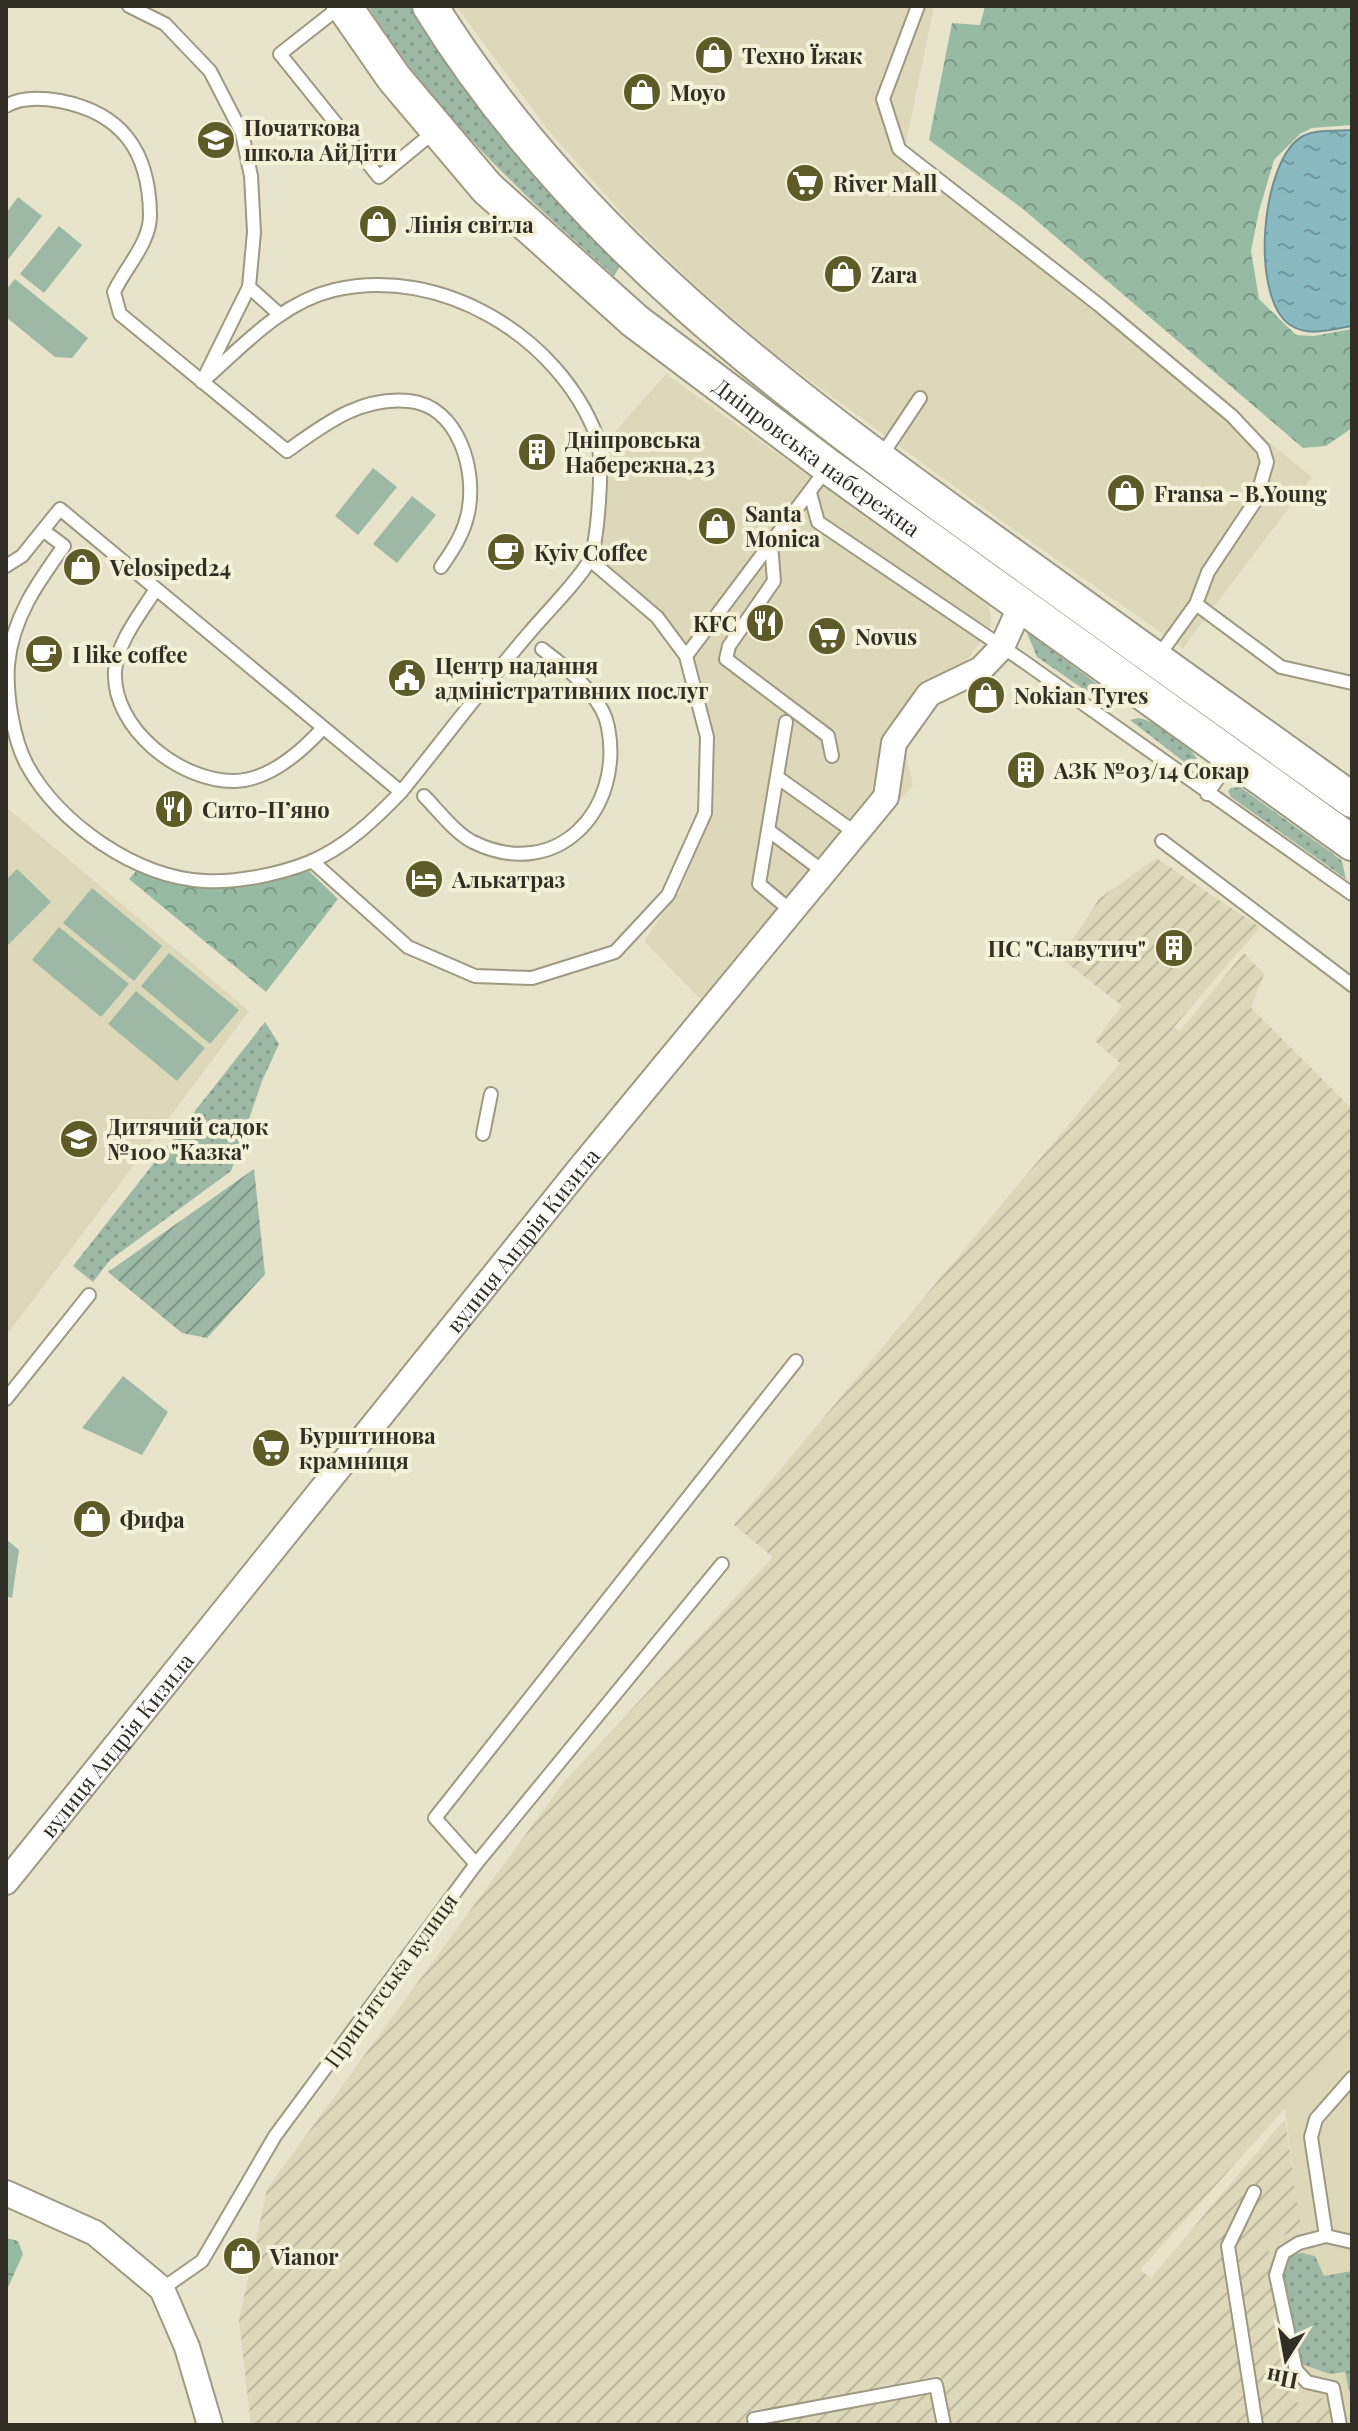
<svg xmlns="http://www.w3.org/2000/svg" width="1358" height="2431" viewBox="0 0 1358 2431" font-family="'Playfair Display',serif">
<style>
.built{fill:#ddd8b9}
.industrial{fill:url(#industrial-furrows)}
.grass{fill:url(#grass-dots)}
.forest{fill:url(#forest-crowns)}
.park{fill:#9db8a5}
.garden{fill:url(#garden-furrows)}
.water{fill:url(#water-ripples);stroke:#6e9092;stroke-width:2}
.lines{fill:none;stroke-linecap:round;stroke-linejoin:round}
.service-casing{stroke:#9d9982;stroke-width:16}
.minor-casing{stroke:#9d9982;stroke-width:28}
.secondary-casing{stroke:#9d9982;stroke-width:38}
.service{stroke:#fff;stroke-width:12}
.minor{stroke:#fff;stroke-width:24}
.secondary{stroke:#fff;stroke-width:34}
.labels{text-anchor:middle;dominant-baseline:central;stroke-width:8;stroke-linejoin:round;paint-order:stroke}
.poi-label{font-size:22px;font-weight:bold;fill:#302e25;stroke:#f5f0d8;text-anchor:start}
.street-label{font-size:22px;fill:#302e25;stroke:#f5f0d8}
</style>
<defs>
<pattern id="industrial-furrows" width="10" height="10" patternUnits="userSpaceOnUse" patternTransform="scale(2)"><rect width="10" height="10" fill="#ddd8b9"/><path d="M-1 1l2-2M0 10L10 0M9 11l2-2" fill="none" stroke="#beba9f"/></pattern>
<pattern id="grass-dots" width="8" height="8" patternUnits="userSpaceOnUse" patternTransform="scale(2)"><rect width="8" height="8" fill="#9db8a5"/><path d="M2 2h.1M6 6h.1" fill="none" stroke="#809686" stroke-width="1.8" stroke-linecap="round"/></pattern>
<pattern id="forest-crowns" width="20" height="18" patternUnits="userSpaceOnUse" patternTransform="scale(2)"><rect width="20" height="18" fill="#97bba2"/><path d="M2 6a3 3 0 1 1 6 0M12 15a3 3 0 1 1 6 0" fill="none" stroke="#7c9884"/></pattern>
<pattern id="garden-furrows" width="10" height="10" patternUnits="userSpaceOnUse" patternTransform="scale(2)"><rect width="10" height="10" fill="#9db8a5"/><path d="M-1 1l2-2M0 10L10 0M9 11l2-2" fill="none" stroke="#809686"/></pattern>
<pattern id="water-ripples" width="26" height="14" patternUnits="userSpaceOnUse" patternTransform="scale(2)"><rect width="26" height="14" fill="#89bac1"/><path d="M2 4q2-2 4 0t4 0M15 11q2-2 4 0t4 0" fill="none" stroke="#70989d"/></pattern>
</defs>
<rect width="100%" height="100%" fill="#e8e3cb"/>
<!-- built -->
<g class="built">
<polygon points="456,6 934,6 905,147 1312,477 1183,648 1007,525 774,354 695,285 629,221 548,130"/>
<polygon points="666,374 988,605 991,616 990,628 904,747 913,785 714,1013 644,941 680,891 713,811 715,737 695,658 662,613 600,559 606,442"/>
<polygon points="6,807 249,1011 9,1332 6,1332"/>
<polygon points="1352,2033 1352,2425 1335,2425 1294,2404 1267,2240 1300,2230 1285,2107"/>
</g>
<!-- industrial -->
<polygon class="industrial" points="1156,858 1260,927 1174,1027 1180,1031 1244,953 1264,974 1251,1008 1352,1109 1352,2033 1140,2270 1151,2278 1285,2119 1301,2230 1267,2240 1294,2403 1330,2397 1336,2425 251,2425 239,2320 267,2189 564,1782 773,1557 734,1525 1120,1063 1095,1041 1122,1006 1061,958 1099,899"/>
<!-- grass -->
<g class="grass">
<path d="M368,6H410C468,102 544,185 620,266L614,276C523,195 432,111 368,6Z"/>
<polygon points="1027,633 1030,634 1120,701 1108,706 1037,657"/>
<path d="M1138,718C1159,721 1199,749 1202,771L1197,772L1130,720Z"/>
<polygon points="1240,787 1332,853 1342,861 1346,879 1231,797 1228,791 1231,788"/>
<polygon points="265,1022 279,1044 262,1081 231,1171 110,1260 93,1282 73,1266"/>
<polygon points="1302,2253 1315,2256 1324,2276 1352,2271 1352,2403 1345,2372 1330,2374 1301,2364 1283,2277 1291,2255"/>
</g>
<!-- forest -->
<g class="forest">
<polygon points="985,6 1352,6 1352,125 1312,128 1300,134 1274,160 1259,211 1251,251 1259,299 1296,335 1313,336 1352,329 1352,428 1326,446 1303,448 1023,209 929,140 952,23 980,25"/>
<path d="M138,869C195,895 250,886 309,871L338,899L266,992L129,879Z"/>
<polygon points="6,2238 18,2241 23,2254 6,2292"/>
</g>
<!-- park -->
<g class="park">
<polygon points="18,197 42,216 6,262 6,213"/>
<polygon points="59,226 82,245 44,293 20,274"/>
<polygon points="15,279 88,338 72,358 55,357 6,317 6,290"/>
<polygon points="373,468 397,487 358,535 335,516"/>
<polygon points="412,496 436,515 397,563 373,544"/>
<polygon points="17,869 51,902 6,947 6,880"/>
<polygon points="92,888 162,946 134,981 63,923"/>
<polygon points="59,927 129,984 101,1017 32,960"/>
<polygon points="169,953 239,1010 210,1044 141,986"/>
<polygon points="136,991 205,1048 177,1081 108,1024"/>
<polygon points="123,1376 168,1412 142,1455 82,1428"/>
<polygon points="6,1539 19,1550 12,1598 6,1596"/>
</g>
<!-- garden -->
<polygon class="garden" points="254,1169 265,1274 207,1338 182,1333 108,1272"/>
<!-- water -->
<path class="water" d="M1352,130V326C1333,329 1309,337 1292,326C1249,302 1260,159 1303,136C1318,129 1337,131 1352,130Z"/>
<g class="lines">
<defs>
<g id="service">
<polyline points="341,6 280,54 379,177 435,131"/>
<polyline points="918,6 883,99 899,149 1099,305 1232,416 1263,449 1267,462 1256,500 1208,572 1196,604 1157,658"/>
<path d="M6,106C21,97 43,98 60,101C122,113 149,151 150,214C151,242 125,268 114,292L120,314L287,451C324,425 360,396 409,401C459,406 477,471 468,513C464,533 453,550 441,567"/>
<polyline points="249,287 279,314"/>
<polyline points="880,458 920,398"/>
<polyline points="810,493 818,522 1023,661 1352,894"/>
<path d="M44,531L64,546C38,582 12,618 8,665C6,694 13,739 27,765C59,824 136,877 204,881C237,883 280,874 310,862C346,847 375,819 401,792"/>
<polyline points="771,544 774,581 729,646 726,659 828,736 832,756"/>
<path d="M6,566L22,556L60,509L401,792C444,739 485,684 530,632C543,616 585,574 591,557C598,536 604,458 597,437C559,336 440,265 334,290C280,303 242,347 202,382L249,287L254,232L251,176L242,133L210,71L165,24L129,6"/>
<path d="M156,589C141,613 117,642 115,671C112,729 181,782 235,781C270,780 301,752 323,728"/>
<polyline points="1196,604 1281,667 1352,683"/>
<polyline points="686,656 828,467"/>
<polyline points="786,722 759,884 790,910"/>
<polyline points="777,777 857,834"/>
<polyline points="1207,794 1231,760"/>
<path d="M424,796C438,810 455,833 473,842C557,883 624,810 608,727C603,697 565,666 542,649"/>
<polyline points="768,830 824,872"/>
<polyline points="1162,841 1352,985"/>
<polyline points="312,861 408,947 475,976 532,978 615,952 668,895 705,813 707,737 686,656 657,617 590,560"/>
<polyline points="483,1134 491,1094"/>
<polyline points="6,1399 89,1295"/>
<polyline points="476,1864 435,1818 796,1361"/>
<polyline points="1352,2078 1316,2119 1311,2137 1326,2236 1352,2242"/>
<polyline points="1254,2192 1228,2246 1256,2425"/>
<polyline points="1326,2236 1299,2243 1283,2253 1276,2275 1296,2370 1307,2382 1333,2388 1340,2425"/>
<polyline points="162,2289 202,2261 275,2136 476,1864 722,1564"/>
<polyline points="755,2425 754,2419 936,2385 944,2425"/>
</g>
<g id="minor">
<path id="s1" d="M6,1882L580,1168L886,797L894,743L929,694L981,669L1002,647L1021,605"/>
<polyline points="6,2193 95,2233 162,2289 187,2347 210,2425"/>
</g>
<g id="secondary">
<path id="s2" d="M344,6L394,78L487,188L635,321L829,467L1352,843"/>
<path d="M430,6C571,234 783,392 997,545C1115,630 1234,716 1352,800"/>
</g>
</defs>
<!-- service casing -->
<use href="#service" class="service-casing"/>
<!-- minor casing -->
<use href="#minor" class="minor-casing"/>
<!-- secondary casing -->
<use href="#secondary" class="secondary-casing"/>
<!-- service -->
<use href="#service" class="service"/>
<!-- minor -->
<use href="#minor" class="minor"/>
<!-- secondary -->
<use href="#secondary" class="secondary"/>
</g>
<!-- icons -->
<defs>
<symbol id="shop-disc" viewBox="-11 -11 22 22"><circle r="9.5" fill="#5d5c28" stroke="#f5f0d8"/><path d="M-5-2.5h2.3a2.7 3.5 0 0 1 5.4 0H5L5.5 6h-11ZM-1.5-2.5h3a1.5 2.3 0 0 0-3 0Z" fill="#fff"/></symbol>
<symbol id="school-disc" viewBox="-11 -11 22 22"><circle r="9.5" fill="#5d5c28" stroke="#f5f0d8"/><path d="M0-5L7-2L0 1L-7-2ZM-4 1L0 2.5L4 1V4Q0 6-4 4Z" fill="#fff"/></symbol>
<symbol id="supermarket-disc" viewBox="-11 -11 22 22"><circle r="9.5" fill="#5d5c28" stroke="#f5f0d8"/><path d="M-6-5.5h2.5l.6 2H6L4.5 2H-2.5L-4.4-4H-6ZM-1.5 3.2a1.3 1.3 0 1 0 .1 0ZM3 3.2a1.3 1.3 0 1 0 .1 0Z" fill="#fff"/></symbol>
<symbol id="building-disc" viewBox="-11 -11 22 22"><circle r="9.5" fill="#5d5c28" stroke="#f5f0d8"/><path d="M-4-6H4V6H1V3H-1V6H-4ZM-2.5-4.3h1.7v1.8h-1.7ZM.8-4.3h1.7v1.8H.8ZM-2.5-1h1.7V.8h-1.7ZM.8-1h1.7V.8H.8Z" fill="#fff"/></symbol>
<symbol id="cafe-disc" viewBox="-11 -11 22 22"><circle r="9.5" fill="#5d5c28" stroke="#f5f0d8"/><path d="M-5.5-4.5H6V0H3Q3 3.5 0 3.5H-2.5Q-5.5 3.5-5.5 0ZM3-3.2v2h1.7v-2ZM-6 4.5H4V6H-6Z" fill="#fff"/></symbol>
<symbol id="restaurant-disc" viewBox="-11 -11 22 22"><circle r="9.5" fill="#5d5c28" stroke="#f5f0d8"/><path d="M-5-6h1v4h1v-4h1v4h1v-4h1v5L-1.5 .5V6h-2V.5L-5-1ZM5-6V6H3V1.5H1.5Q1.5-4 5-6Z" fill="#fff"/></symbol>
<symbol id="civic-disc" viewBox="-11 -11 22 22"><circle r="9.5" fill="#5d5c28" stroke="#f5f0d8"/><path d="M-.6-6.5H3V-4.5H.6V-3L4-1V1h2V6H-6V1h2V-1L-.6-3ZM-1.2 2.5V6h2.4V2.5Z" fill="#fff"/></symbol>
<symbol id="hotel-disc" viewBox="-11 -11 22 22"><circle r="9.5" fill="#5d5c28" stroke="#f5f0d8"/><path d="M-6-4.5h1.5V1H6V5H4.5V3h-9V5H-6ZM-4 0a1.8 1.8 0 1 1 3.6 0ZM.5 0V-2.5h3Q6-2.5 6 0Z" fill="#fff"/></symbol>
</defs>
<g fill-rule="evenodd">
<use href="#shop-disc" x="692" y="33" width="44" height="44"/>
<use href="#shop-disc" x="620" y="70" width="44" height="44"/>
<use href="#school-disc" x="194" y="118" width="44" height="44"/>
<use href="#supermarket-disc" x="783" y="161" width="44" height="44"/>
<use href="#shop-disc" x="356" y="202" width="44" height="44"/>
<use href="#shop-disc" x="821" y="252" width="44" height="44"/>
<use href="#building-disc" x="515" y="430" width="44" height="44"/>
<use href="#shop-disc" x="1104" y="471" width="44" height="44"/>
<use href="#shop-disc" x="695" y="504" width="44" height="44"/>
<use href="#cafe-disc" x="484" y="530" width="44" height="44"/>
<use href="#shop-disc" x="60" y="545" width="44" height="44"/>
<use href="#restaurant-disc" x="743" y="601" width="44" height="44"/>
<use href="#supermarket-disc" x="805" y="614" width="44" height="44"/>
<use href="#cafe-disc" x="22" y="632" width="44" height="44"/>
<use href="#civic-disc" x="385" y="656" width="44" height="44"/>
<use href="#shop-disc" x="964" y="673" width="44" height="44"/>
<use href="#building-disc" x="1004" y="748" width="44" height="44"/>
<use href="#restaurant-disc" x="152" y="787" width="44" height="44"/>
<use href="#hotel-disc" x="402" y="857" width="44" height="44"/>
<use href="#building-disc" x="1152" y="926" width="44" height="44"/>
<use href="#school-disc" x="57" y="1117" width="44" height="44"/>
<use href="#supermarket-disc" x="249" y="1426" width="44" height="44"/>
<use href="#shop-disc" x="70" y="1497" width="44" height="44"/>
<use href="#shop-disc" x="220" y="2234" width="44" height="44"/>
</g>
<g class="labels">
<!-- poi labels -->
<g class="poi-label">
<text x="742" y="55">Техно Їжак</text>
<text x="670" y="92">Moyo</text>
<text x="244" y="127">Початкова<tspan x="244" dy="25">школа АйДіти</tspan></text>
<text x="833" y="183">River Mall</text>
<text x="406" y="224">Лінія світла</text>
<text x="871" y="274">Zara</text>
<text x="565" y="439">Дніпровська<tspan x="565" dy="25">Набережна,23</tspan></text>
<text x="1154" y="493">Fransa - B.Young</text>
<text x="745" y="513">Santa<tspan x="745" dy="25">Monica</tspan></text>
<text x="534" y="552">Kyiv Coffee</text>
<text x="110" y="567">Velosiped24</text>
<text x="737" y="623" text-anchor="end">KFC</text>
<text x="855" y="636">Novus</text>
<text x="72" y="654">I like coffee</text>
<text x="435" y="665">Центр надання<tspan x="435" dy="25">адміністративних послуг</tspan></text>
<text x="1014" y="695">Nokian Tyres</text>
<text x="1054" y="770">АЗК №03/14 Сокар</text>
<text x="202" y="809">Сито-П’яно</text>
<text x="452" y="879">Алькатраз</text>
<text x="1146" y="948" text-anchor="end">ПС "Славутич"</text>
<text x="107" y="1126">Дитячий садок<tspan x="107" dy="25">№100 "Казка"</tspan></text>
<text x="299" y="1435">Бурштинова<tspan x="299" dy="25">крамниця</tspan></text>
<text x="120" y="1519">Фифа</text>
<text x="270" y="2256">Vianor</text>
</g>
<!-- street labels -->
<g class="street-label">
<text stroke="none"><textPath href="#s2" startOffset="658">Дніпровська набережна</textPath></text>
<text stroke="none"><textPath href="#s1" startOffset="824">вулиця Андрія Кизила</textPath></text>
<text stroke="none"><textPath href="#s1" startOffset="176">вулиця Андрія Кизила</textPath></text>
<text transform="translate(390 1980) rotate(-54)">Припʼятська вулиця</text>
</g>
</g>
<!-- border -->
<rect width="1358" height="2431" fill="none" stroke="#302e25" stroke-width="16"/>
<!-- north arrow -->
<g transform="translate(1286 2359) rotate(191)" stroke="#f5f0d8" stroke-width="6" paint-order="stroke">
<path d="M0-6L14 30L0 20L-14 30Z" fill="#302e25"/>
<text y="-12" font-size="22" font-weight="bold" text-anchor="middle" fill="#302e25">Пн</text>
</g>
</svg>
